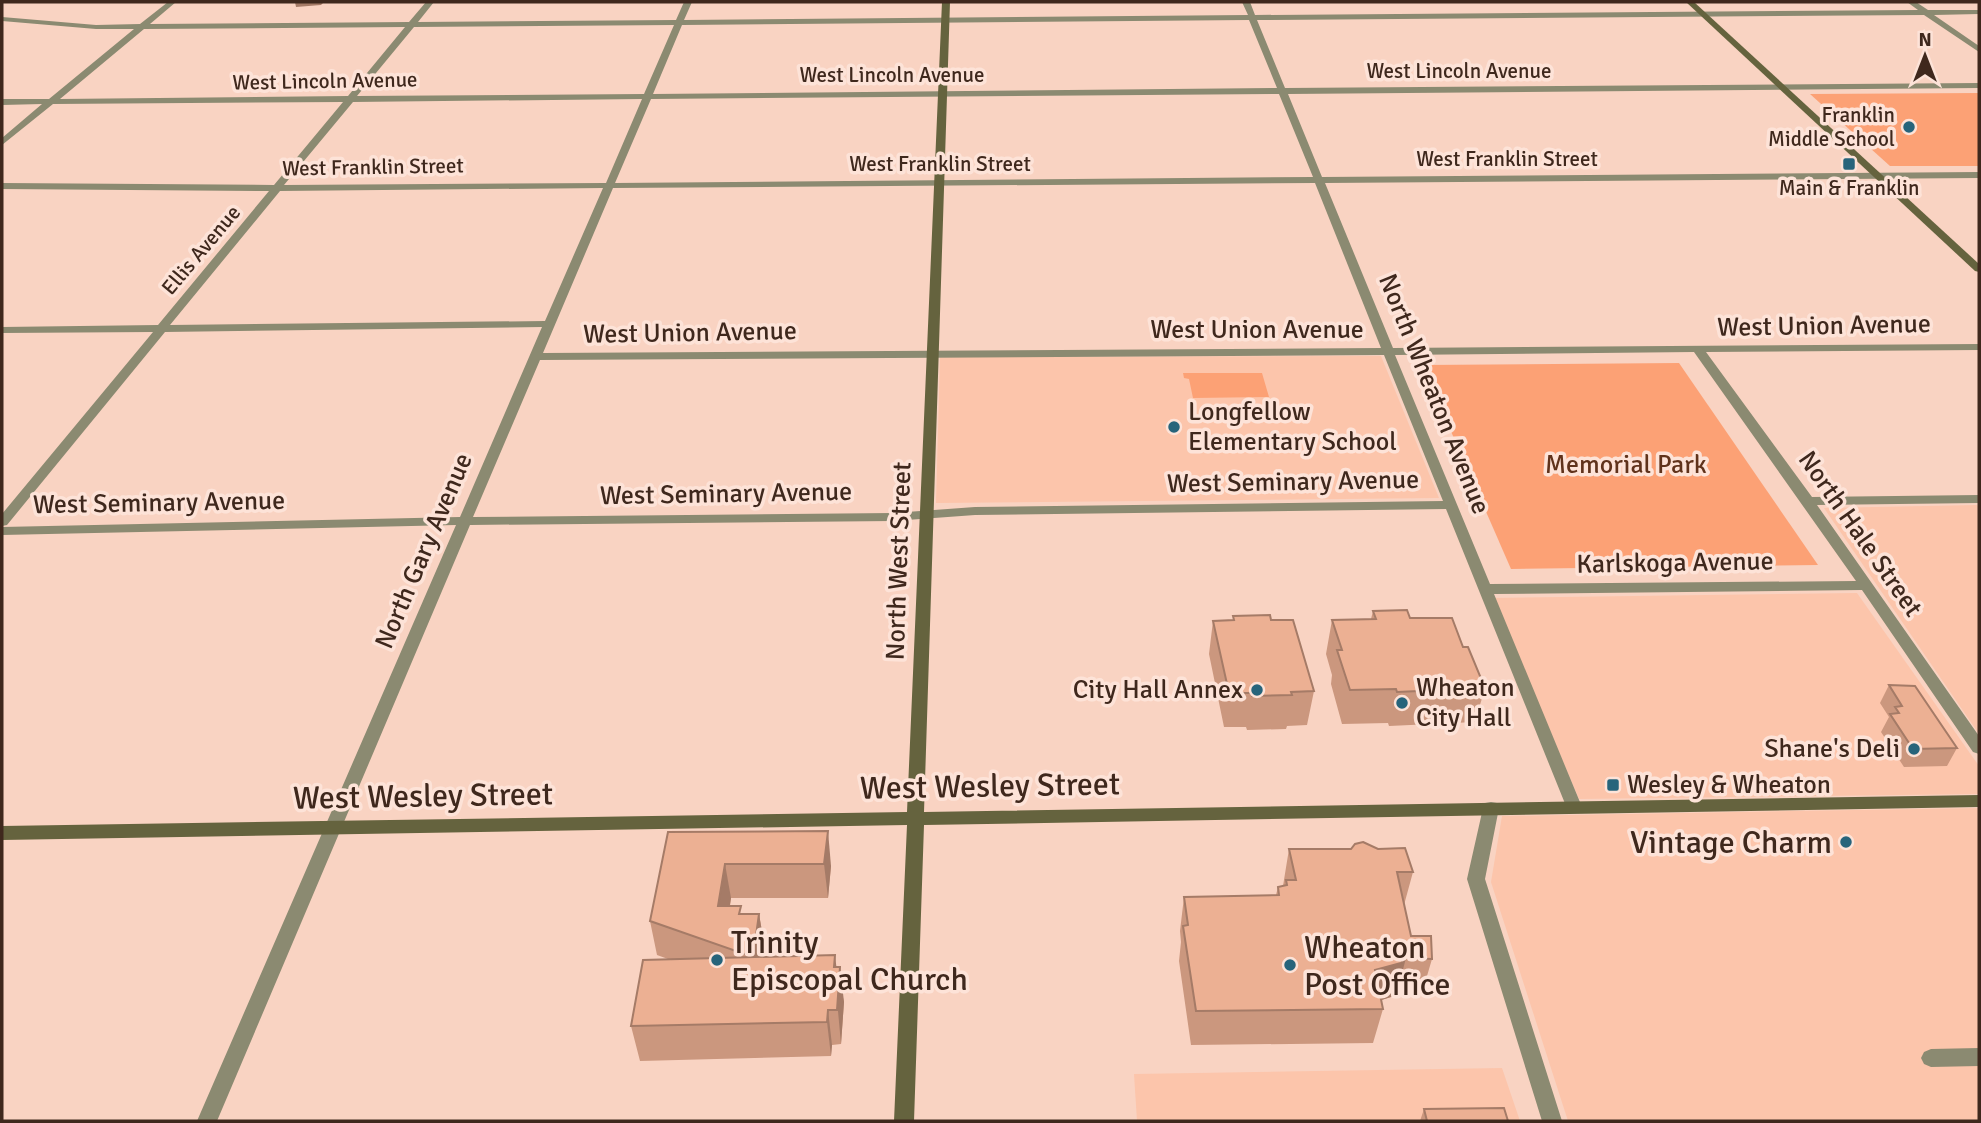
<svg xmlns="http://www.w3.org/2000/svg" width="1981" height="1123" viewBox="0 0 1981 1123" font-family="Signika,sans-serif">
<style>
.built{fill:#fcc5ab}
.green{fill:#fca175}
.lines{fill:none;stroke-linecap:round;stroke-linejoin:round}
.street{fill:#8b8a71;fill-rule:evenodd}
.secondary{fill:#65633e;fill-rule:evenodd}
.wall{fill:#cb977e}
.shaded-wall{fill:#a57b67}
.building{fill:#ecb093;stroke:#a57b67;stroke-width:2}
.poi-dot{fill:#27647b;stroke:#fde3d8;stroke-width:2.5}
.labels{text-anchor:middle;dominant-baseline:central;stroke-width:7;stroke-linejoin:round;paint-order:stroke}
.far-street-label{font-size:21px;fill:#3f281d;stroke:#fde3d8}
.far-poi-label{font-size:21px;fill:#3f281d;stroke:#fde3d8;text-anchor:end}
.street-label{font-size:26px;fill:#3f281d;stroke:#fde3d8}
.poi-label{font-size:26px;fill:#3f281d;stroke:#fde3d8;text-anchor:start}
.park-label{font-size:26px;fill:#60321b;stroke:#fde3d8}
.near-street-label{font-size:32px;fill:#3f281d;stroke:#fde3d8}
.near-poi-label{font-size:32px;fill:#3f281d;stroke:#fde3d8;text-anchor:start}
</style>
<rect width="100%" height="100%" fill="#f9d3c2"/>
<!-- built -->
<g class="built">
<polygon points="1381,356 1439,498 936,503 940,357"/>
<polygon points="1977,505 1979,508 1979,734 1824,508"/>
<polygon points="1857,593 1979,766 1979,794 1579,799 1493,598"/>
<polygon points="1979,808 1979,1121 1568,1121 1491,882 1502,816"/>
<polygon points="1502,1068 1520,1121 1137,1121 1134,1074"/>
</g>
<!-- green -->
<g class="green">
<polygon points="1979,93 1979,166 1890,166 1810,94"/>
<polygon points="1679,363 1818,565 1511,569 1422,365"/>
<polygon points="1183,373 1262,373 1269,397 1193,398 1189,379 1184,378"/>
</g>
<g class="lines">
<!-- street -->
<g class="street">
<path d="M168,2H176L150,24L409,22L426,2H434L418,22L676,20L684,2H692L684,20L1248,15L1242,2H1250L1255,15L1918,10L1907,2H1916L1928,10H1979V14L1934,15L1979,46V52L1924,15L1257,20L1285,88L1979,83V88L1288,94L1322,177L1979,172V178L1325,183L1393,348L1979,344V350L1706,352L1812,497L1979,495V503L1817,505L1979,736V754L1973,752L1862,590L1494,594L1582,807L1580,811L1574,813L1568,811L1446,509L975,515L893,521L470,525L217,1121H197L456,525L2,535V527L460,517L542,327L165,332L7,525L2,526V514L153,332L2,333V327L158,325L269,191L2,189V183L274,185L343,102L53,104L2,145V138L42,104L2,105V99H49L134,29H96L2,21V17L96,25L140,24ZM1249,20L1277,88L653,94L682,25ZM674,25L644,94L357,96L414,27ZM405,27L348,96L60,99L144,29ZM1279,94L1313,177L615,183L651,99ZM642,99L606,183L284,185L353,102ZM1315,183L1381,348L543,353L613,188ZM603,188L545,321L170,325L280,191ZM1694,352L1856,581L1490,584L1395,355ZM1384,355L1443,501L975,507L893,513L473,517L540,360Z"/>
<polygon points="1491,802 1497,803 1499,808 1485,879 1562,1121 1542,1121 1467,879 1483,808 1485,803"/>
<polygon points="1979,1048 1979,1066 1931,1067 1924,1064 1921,1058 1924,1052 1931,1049"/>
</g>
<!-- secondary -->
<g class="secondary">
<polygon points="942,2 950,2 924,812 1979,795 1979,807 924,825 914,1121 894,1121 907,825 2,840 2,826 907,812"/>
<polygon points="1686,2 1694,2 1979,264 1979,272 1975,271"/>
</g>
</g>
<!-- wall -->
<g class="wall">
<polygon points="1373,611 1410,618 1463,647 1485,688 1475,722 1389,726 1388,723 1342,724 1331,684 1332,675 1326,654 1332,620 1371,619"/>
<polygon points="1233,616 1271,620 1314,691 1307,725 1287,726 1286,729 1247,730 1246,727 1224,727 1209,654 1213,621 1233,620"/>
<polygon points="1889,685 1957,748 1947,766 1904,767 1881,732 1889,717 1880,703"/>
<polygon points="668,832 831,866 828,898 731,898 730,906 742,914 759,914 765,949 764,957 836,967 844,1002 841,1044 832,1045 831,1056 640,1061 631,1026 668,959 657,955 650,921"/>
<polygon points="1289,849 1413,872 1404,905 1411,936 1432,959 1422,993 1397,992 1391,997 1381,1000 1383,1009 1373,1043 1191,1045 1179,961 1181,942 1180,931 1184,897 1276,895 1278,887 1283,886"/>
<polygon points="1424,1109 1508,1121 1420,1121"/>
</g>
<!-- shaded-wall -->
<g class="shaded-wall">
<polygon points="295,2 324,2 321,5 296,7"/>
<polygon points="828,831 831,866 828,898 824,864"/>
<polygon points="725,864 731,898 724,941 718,906"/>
<polygon points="759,914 765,949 759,992 753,957"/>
<polygon points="835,955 839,989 840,967 844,1002 841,1044 834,967"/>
<polygon points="1406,958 1397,992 1391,997 1366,1005 1375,970"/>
<polygon points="828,1010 832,1045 831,1056 827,1022"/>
</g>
<!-- building -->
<g class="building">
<polygon points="1407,610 1410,618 1452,618 1463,647 1468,647 1485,688 1397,692 1396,689 1350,690 1337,650 1342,650 1332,620 1376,619 1373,611"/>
<polygon points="1270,615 1271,620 1293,620 1314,691 1291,692 1292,695 1252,696 1251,693 1229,693 1213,621 1234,620 1233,616"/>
<polygon points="1889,685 1915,686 1957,748 1913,749 1890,714 1899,713 1895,707 1902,706"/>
<polygon points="828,831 824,864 725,864 718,906 741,906 739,914 759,914 753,957 650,921 668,832"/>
<polygon points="1363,842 1378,849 1405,848 1413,872 1397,872 1411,936 1431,936 1432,959 1406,958 1401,963 1375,970 1383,1009 1196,1011 1183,926 1188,925 1184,897 1279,895 1278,887 1287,885 1286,880 1296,880 1289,849 1351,849 1355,844"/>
<polygon points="835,955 834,967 840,967 837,1010 828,1010 827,1022 631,1026 643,960"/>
<polygon points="1504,1108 1508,1121 1427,1121 1424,1109"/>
</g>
<!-- markers -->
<g class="poi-dot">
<circle cx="1909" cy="127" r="7"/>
<rect x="1842" y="157" width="14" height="14" rx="3.5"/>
<circle cx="1174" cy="427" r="7"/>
<circle cx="1257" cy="690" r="7"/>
<circle cx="1402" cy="703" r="7"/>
<circle cx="1914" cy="749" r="7"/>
<rect x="1606" y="778" width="14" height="14" rx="3.5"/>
<circle cx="1846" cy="842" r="7"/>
<circle cx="717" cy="960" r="7"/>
<circle cx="1290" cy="965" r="7"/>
</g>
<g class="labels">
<!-- far-street labels -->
<g class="far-street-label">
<text x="1459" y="71">West Lincoln Avenue</text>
<text x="892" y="75">West Lincoln Avenue</text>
<text transform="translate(325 81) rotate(-1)">West Lincoln Avenue</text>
<text x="1507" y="159">West Franklin Street</text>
<text x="940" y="164">West Franklin Street</text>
<text transform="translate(373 167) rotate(-1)">West Franklin Street</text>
<text transform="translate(201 250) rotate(-50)">Ellis Avenue</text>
</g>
<!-- far-poi labels -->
<g class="far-poi-label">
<text x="1895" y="115">Franklin<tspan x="1895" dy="24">Middle School</tspan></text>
<text x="1849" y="188" text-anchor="middle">Main &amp; Franklin</text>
</g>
<!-- street labels -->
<g class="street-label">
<text transform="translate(1824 326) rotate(-1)">West Union Avenue</text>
<text x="1257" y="330">West Union Avenue</text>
<text transform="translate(690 333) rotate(-1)">West Union Avenue</text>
<text transform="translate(1434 394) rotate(68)">North Wheaton Avenue</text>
<text transform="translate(1293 482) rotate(-1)">West Seminary Avenue</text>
<text transform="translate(726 494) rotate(-1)">West Seminary Avenue</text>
<text transform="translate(159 503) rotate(-1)">West Seminary Avenue</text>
<text transform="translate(1860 534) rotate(55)">North Hale Street</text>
<text transform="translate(424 551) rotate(-67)">North Gary Avenue</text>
<text transform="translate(899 561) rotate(-88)">North West Street</text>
<text transform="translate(1675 563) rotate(-1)">Karlskoga Avenue</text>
</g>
<!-- poi labels -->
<g class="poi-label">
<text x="1188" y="412">Longfellow<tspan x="1188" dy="30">Elementary School</tspan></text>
<text x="1416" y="688">Wheaton<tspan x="1416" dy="30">City Hall</tspan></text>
<text x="1243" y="690" text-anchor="end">City Hall Annex</text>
<text x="1900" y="749" text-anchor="end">Shane's Deli</text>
<text x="1627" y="785">Wesley &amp; Wheaton</text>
</g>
<!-- park labels -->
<g class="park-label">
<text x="1626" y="465">Memorial Park</text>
</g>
<!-- near-street labels -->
<g class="near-street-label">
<text transform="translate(990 786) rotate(-1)">West Wesley Street</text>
<text transform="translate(423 796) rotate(-1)">West Wesley Street</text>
</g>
<!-- near-poi labels -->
<g class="near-poi-label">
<text x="1832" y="842" text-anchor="end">Vintage Charm</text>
<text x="731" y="942">Trinity<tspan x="731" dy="37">Episcopal Church</tspan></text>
<text x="1304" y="947">Wheaton<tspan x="1304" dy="37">Post Office</tspan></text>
</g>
</g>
<!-- border -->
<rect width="1981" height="1123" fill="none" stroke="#3f281d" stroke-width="7"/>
<!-- north arrow -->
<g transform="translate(1925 56)" stroke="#fde3d8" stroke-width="5" paint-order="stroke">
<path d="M0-5L12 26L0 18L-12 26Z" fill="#3f281d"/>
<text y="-10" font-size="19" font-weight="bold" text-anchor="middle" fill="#3f281d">N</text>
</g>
</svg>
